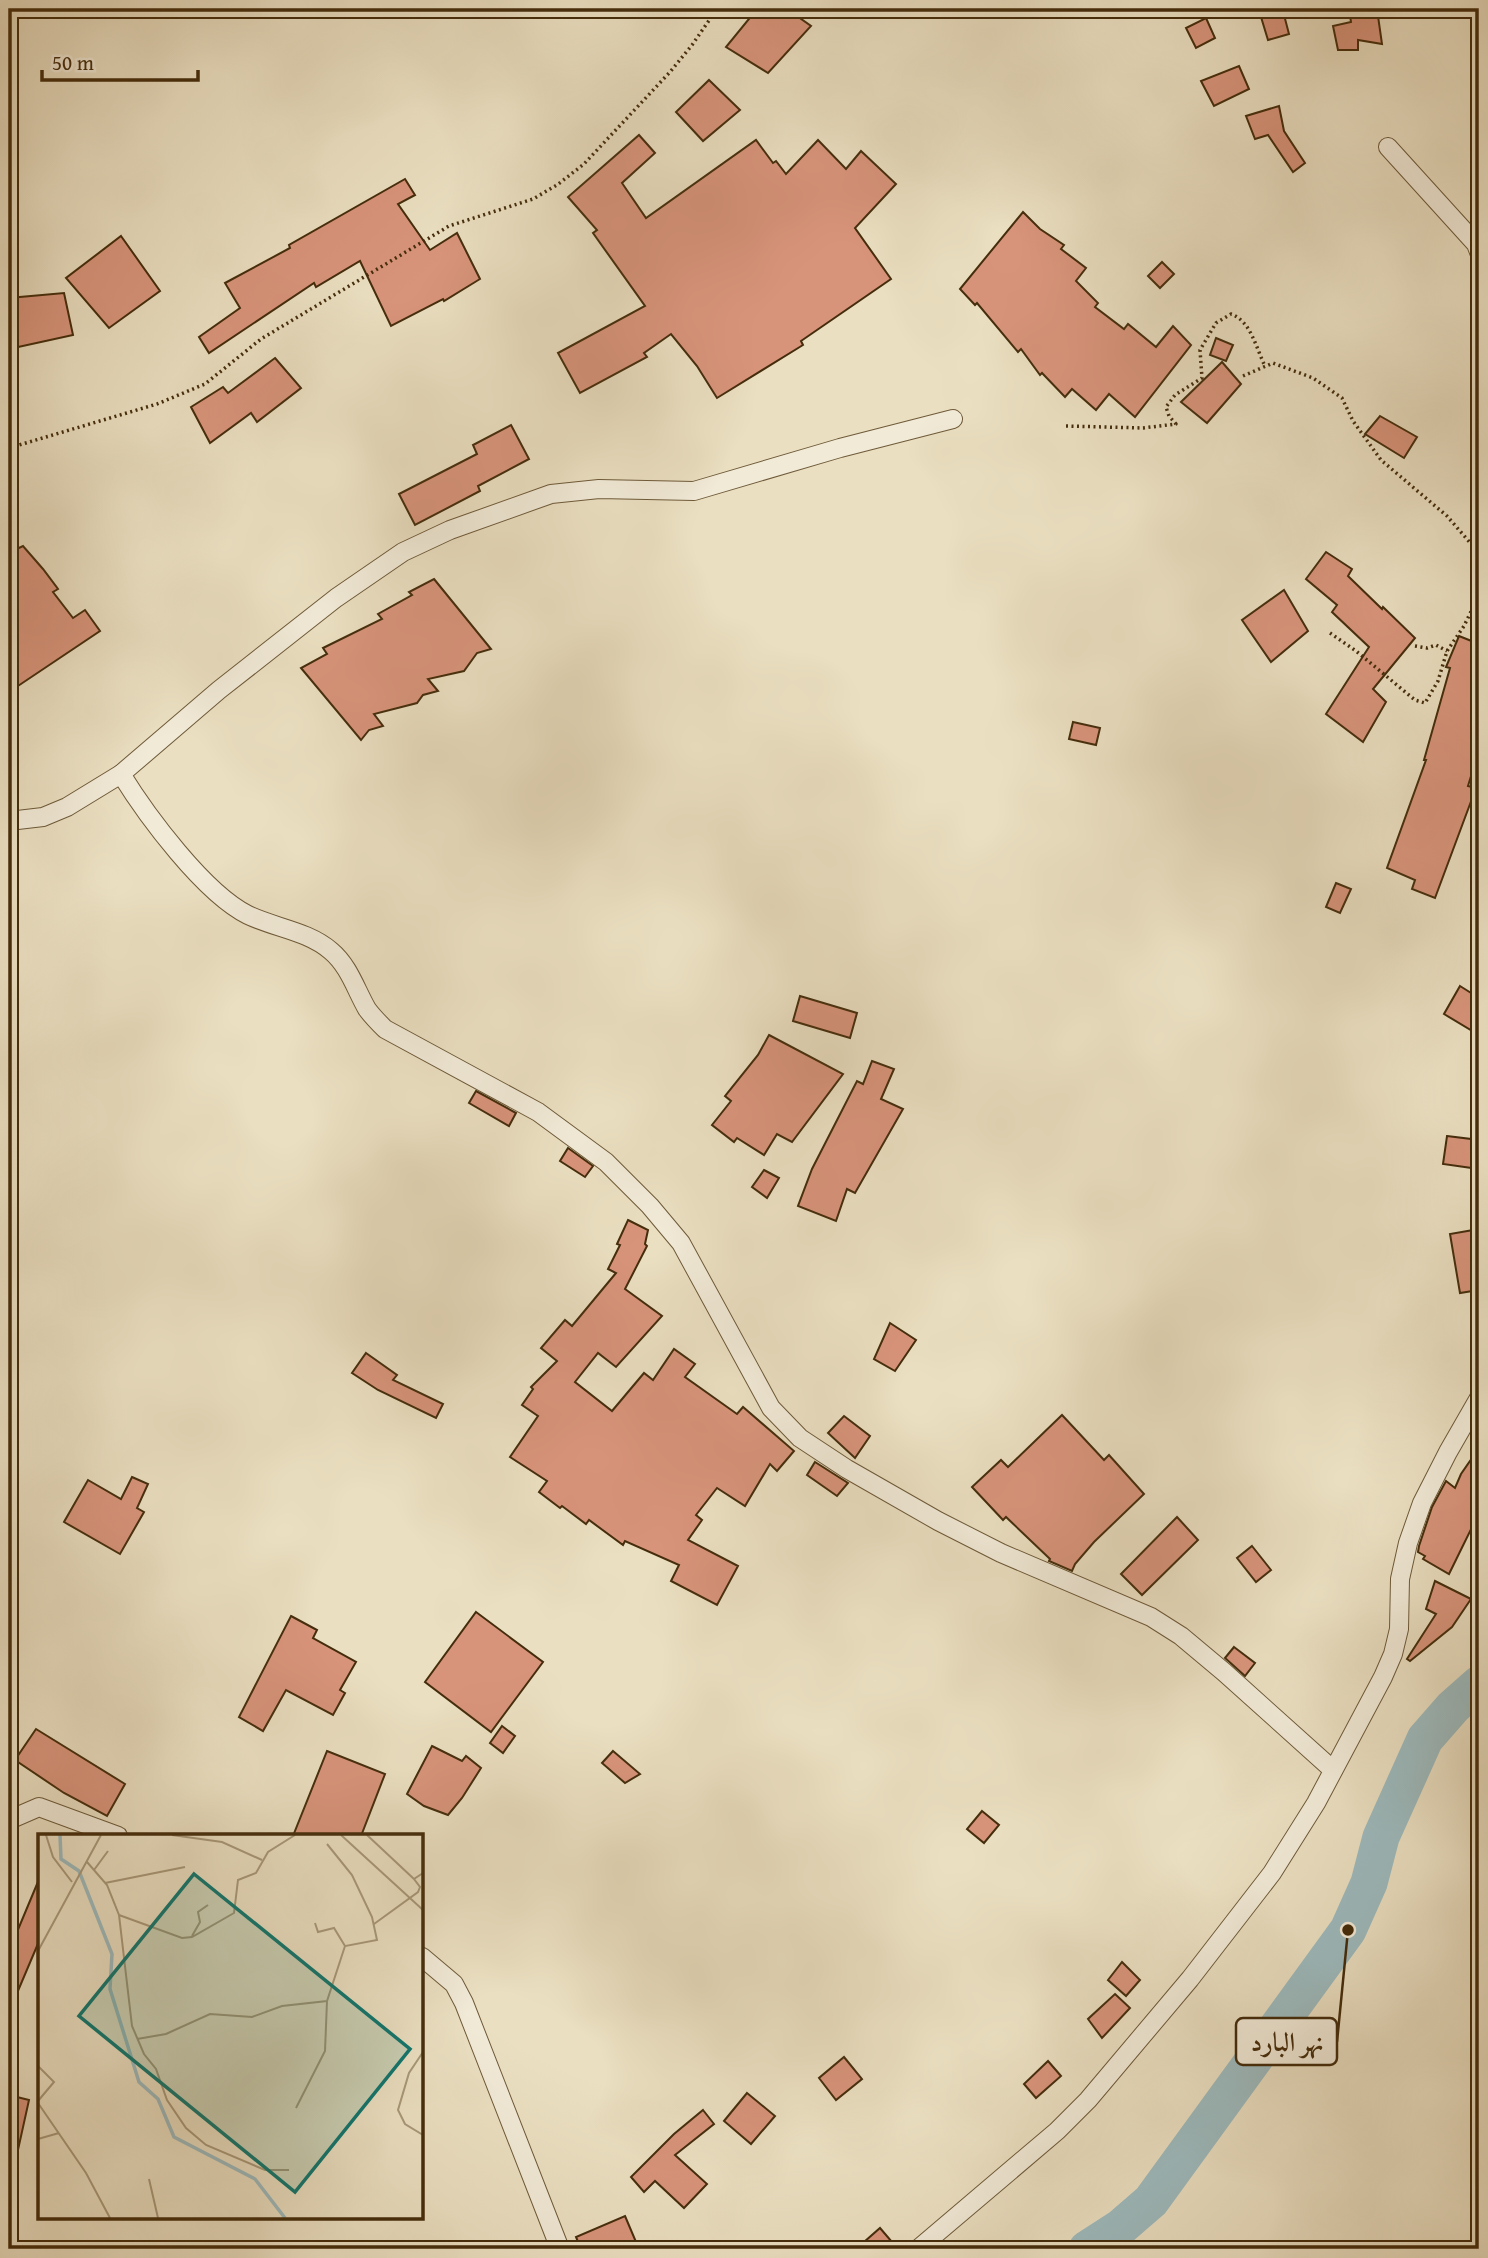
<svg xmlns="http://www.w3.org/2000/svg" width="1488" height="2258" viewBox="0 0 1488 2258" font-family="'Gentium Book Plus',Amiri,serif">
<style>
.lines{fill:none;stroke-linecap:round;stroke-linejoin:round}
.river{stroke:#9dbabd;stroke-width:37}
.building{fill:#d8947b;stroke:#452d0c;stroke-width:2}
.minor-casing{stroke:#6e5a39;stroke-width:20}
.path{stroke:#452d0c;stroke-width:3.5;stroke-dasharray:2 3.5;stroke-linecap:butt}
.minor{stroke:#f1ead7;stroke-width:18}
.inset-river{fill:none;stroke:#9dbabd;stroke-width:3.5}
.inset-road{fill:none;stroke:#a89879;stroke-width:2}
.view{fill:#0f766e;fill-opacity:0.15;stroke:#0f766e;stroke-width:3.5}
.inset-edge{fill:none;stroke:#452d0c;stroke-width:3.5}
.leader{fill:none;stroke:#452d0c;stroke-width:2.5}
.callout-dot{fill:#452d0c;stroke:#f1ead7;stroke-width:2.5}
.callout{fill:#f1ead7;stroke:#452d0c;stroke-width:2.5}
.callout-label{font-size:26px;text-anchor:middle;font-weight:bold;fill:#452d0c}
</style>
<rect width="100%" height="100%" fill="#eadfc1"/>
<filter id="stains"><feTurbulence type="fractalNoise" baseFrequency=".00286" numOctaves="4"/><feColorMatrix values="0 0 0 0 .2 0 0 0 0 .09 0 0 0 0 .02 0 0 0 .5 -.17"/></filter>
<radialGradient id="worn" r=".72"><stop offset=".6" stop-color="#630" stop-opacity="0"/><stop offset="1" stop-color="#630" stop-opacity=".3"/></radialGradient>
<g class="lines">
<!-- river -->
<polyline class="river" points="1087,2249 1121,2227 1151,2201 1348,1930 1369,1883 1381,1837 1425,1739 1453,1707 1479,1684"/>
</g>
<!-- building -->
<g class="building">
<polygon points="757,9 787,9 811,26 768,73 726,47"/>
<polygon points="1349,9 1377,9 1382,44 1358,40 1358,50 1338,50 1333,26 1351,22"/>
<polygon points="1283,11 1289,34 1268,40 1261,17"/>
<polygon points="1206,18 1215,38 1196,48 1186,28"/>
<polygon points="1239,66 1249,89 1214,106 1201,81"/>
<polygon points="709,80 740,110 703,141 676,112"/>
<polygon points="1279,106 1284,131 1305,163 1293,172 1268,135 1255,139 1246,116"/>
<polygon points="639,135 655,153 622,183 646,218 756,140 773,163 776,161 786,174 818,140 846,169 861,151 896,184 855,228 891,279 801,341 803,345 717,398 697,366 671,334 644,353 647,357 580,393 558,353 645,306 593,233 597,230 568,197"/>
<polygon points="405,179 415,195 398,204 430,250 457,233 480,279 444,301 443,299 391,326 360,261 316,287 314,283 209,353 199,337 240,308 225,283 290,248 289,245"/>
<polygon points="1023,212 1040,229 1064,245 1061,249 1086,268 1076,281 1098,303 1095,307 1124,329 1128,324 1156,347 1173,326 1191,345 1135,417 1109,394 1096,410 1072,389 1065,397 1042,373 1040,375 1021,349 1018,352 977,303 975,305 960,289"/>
<polygon points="121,236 160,291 109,328 66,278"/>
<polygon points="1162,262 1174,274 1160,288 1148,276"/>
<polygon points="64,293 73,335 9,349 9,298"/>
<polygon points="1216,338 1233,345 1226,361 1210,355"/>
<polygon points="275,358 301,388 257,422 251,413 210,443 191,407 223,387 228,393"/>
<polygon points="1222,362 1241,384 1207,423 1181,402"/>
<polygon points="1380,416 1417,437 1404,458 1365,434"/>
<polygon points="511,425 529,459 478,486 480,491 415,525 399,494 477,454 473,445"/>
<polygon points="9,534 19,548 23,546 43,569 58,589 53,592 73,618 85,610 100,631 9,692"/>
<polygon points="1326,552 1352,569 1348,576 1382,609 1383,607 1415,638 1373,689 1386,702 1363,742 1326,714 1369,647 1332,612 1337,605 1306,579"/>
<polygon points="434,579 491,649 477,653 464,671 428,679 438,691 423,695 417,703 374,714 383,726 369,730 361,740 301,668 327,654 323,648 382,619 378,614 412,595 409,592"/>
<polygon points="1284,590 1308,631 1271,662 1242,620"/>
<polygon points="1459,636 1479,644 1479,750 1468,786 1476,788 1435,898 1412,889 1415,880 1387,868 1426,760 1424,760 1450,668 1446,667"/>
<polygon points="1073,722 1100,728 1096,745 1069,739"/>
<polygon points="1336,883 1351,889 1340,913 1326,907"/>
<polygon points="1460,986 1479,998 1479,1035 1444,1014"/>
<polygon points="800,996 857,1013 850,1038 793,1021"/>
<polygon points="769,1035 843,1074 792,1142 777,1134 764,1155 737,1138 734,1142 712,1125 731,1101 725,1096 758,1055"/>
<polygon points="872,1061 894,1069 881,1099 903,1109 855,1193 847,1189 836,1221 798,1206 812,1169 857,1081 863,1084"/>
<polygon points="476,1091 516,1113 509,1126 469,1103"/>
<polygon points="1447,1136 1479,1140 1479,1169 1443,1164"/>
<polygon points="568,1148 593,1166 585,1177 560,1161"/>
<polygon points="764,1170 779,1178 767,1198 752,1187"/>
<polygon points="628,1220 648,1230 645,1244 647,1246 625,1289 662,1316 616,1367 598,1353 575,1382 612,1411 644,1373 653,1380 674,1349 695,1364 685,1377 737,1414 743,1407 794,1451 777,1471 770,1464 745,1506 717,1488 696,1515 702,1520 688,1540 738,1566 717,1605 671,1581 679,1565 625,1541 623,1545 589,1520 586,1524 562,1506 560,1508 539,1492 547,1481 510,1457 538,1416 522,1405 533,1389 531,1387 557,1361 541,1348 565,1320 572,1326 616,1273 608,1269 620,1245 617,1244"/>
<polygon points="1479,1229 1479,1290 1460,1293 1450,1234"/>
<polygon points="890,1323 916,1340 895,1371 874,1359"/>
<polygon points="366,1353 397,1375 393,1380 443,1404 436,1418 378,1390 352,1373"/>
<polygon points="1062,1415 1104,1460 1109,1455 1144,1494 1094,1542 1075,1564 1072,1571 1049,1561 1050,1559 1006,1517 1003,1520 972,1487 1001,1460 1008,1467"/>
<polygon points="844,1416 870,1436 855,1458 828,1433"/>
<polygon points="1479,1448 1479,1513 1449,1574 1423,1559 1425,1556 1418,1552 1419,1546 1432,1507 1446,1481 1455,1488 1461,1474"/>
<polygon points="815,1462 848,1483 837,1496 807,1475"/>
<polygon points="132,1477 148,1484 137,1508 144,1512 120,1554 64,1522 88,1480 121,1499"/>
<polygon points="1177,1517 1198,1540 1142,1595 1121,1574"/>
<polygon points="1252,1546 1271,1570 1256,1582 1237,1558"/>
<polygon points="1435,1581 1471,1599 1452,1627 1410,1661 1407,1659 1436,1614 1426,1609"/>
<polygon points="476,1612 543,1662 491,1732 425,1682"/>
<polygon points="291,1616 317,1630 313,1638 356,1662 340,1690 345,1693 333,1715 286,1690 263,1731 239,1717"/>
<polygon points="1234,1647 1255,1663 1245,1676 1225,1658"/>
<polygon points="502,1726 515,1736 503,1753 490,1743"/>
<polygon points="36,1729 125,1784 107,1816 64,1793 15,1760"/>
<polygon points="432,1746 462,1761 466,1756 481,1768 462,1798 448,1815 424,1806 407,1794"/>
<polygon points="327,1751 385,1774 361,1836 293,1836"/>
<polygon points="613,1751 640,1774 625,1783 602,1763"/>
<polygon points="982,1811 999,1825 984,1843 967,1829"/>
<polygon points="40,1877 40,1939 9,2012 9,1951"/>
<polygon points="1122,1962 1140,1980 1126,1996 1108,1980"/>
<polygon points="1115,1994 1130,2008 1102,2038 1088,2019"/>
<polygon points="844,2057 862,2079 836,2100 819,2078"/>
<polygon points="1048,2061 1061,2076 1036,2098 1024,2084"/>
<polygon points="747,2093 775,2116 751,2144 724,2121"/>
<polygon points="9,2095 29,2100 16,2159 9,2158"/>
<polygon points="703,2110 714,2124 675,2155 707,2184 684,2208 655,2181 644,2192 631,2177 674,2134"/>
<polygon points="625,2216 639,2249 581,2249 576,2237"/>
<polygon points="880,2228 898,2249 856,2249"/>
</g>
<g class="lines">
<defs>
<g id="minor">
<polyline points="1388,147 1476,244 1479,252"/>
<polyline points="121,774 219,690 336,598 403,552 450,530 551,494 599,489 694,491 840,448 953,419"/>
<path d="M9,821L43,817L67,807L121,774C147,816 204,893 248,915C275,928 308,931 331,951C349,966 356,990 367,1009C372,1016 379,1023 385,1029L538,1112L606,1162L650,1206L681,1243L771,1408L800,1438L847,1469L938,1521L1001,1553L1151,1617L1181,1636L1224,1672L1333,1770"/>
<polyline points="9,1820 39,1807 118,1836"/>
<polyline points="422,1957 454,1984 464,2003 560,2249"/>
<polyline points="918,2249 1057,2131 1088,2100 1190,1979 1272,1873 1316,1803 1383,1677 1393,1654 1399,1629 1400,1579 1408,1543 1422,1503 1448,1452 1479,1398"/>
</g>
</defs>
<!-- minor casing -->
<use href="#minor" class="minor-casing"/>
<!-- path -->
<g class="path">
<polyline points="1243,376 1273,363 1313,378 1342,398 1353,421 1381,460 1447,516 1479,553"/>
<path d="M1066,426L1143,428L1176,424L1169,416L1166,407L1175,395L1202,378L1200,350L1216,323L1231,314C1251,321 1256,348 1265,366"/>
<polyline points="9,448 157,404 205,384 261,339 449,226 533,199 557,185 584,164 670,72 692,45 717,9"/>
<polyline points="1330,633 1356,651 1415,700 1425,703 1438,681 1447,651 1464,626 1479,595"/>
<polyline points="1415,646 1427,648 1436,645 1447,651"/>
</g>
<!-- minor -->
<use href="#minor" class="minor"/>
</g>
<!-- overview -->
<g transform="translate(38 1834)">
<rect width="385" height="385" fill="#eadfc1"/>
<path class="inset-river" d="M22,1L23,25L41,37L74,120L72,155L101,248L120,265L136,303L217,345L247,384"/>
<path class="inset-road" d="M8,1L15,23L34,48M134,1L184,8L224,26M303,1L385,76M329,1L376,45M49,28L69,51L81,81L94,192L106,220L118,235L129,266L148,294L168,311L227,336H251M56,36L70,17M67,49L147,33M81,81L144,104L154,103L196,79L200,46L218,39L230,18L257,1M277,89L280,98L296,94L307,112M336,90L380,58L382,53L376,45L385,39M154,102L162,88L160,78L170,71M0,117L63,1M99,205L128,200L172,180L214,183L244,172L289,167L307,112L339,106L334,83L314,41L289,10M385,218L371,239L360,276L367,290L385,301M0,232L16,248L0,267M0,269L48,339L72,384M258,274L287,217L289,167M0,305L21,299M111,345L120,384"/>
<path class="view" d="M156,40L372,215L257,358L41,182Z"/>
<rect width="385" height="385" class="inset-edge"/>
</g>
<!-- callouts -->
<path class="leader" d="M1348 1930L1337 2042"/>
<circle class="callout-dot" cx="1348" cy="1930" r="7"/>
<rect class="callout" x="1236" y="2018" width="101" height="47" rx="7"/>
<g class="callout-label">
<text x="1287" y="2051">نهر البارد</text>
</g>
<!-- margin -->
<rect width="1488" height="2258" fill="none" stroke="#eadfc1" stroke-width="35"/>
<rect x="10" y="10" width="1467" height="2237" fill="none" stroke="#452d0c" stroke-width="3.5"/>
<rect x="18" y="18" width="1453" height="2223" fill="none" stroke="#452d0c" stroke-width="2"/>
<!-- scale -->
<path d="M42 70v10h156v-10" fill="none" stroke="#452d0c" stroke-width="3.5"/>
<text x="52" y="70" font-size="21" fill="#452d0c" stroke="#f1ead7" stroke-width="5" paint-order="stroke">50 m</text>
<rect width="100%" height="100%" filter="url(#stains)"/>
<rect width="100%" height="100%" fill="url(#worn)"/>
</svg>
